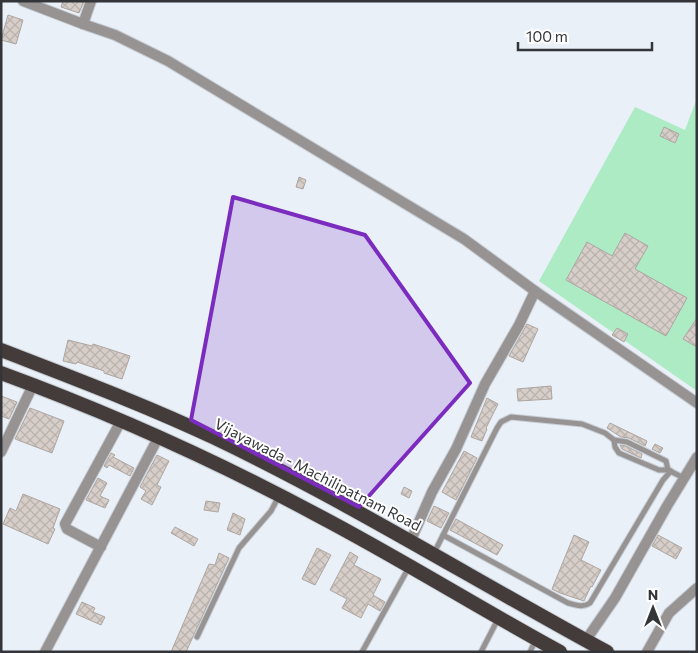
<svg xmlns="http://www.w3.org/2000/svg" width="698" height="653" viewBox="0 0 698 653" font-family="Commissioner,sans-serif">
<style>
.park{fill:#adebc4}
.building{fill:url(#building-cross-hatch);stroke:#aea5a0}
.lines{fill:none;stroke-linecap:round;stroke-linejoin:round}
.service-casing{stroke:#c8ced5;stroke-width:7}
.minor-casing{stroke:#c8ced5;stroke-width:12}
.trunk-casing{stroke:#c8ced5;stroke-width:16}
.service{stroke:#979392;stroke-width:5}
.minor{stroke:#979392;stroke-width:10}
.trunk{stroke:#443c3b;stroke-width:14}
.marked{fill:#7b2cbf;fill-opacity:0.2;stroke:#7b2cbf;stroke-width:4;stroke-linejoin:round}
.labels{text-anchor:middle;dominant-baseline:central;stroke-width:4;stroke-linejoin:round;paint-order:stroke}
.street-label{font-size:15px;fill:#333538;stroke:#fff}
</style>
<defs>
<pattern id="building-cross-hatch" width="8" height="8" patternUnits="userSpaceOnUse" patternTransform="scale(1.25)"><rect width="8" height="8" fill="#d7cec9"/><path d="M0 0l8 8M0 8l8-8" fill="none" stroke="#b9b2ad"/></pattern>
</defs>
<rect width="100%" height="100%" fill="#e9f0f8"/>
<!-- park -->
<polygon class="park" points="697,98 697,391 539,281 635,107 685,130"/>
<!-- building -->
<g class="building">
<polygon points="63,1 84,1 79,13 61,7"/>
<polygon points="8,15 23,20 16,44 1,40"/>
<polygon points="664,127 679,134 675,143 660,136"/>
<polygon points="299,177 306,180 303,189 296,187"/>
<polygon points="625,233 648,246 635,269 687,298 666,336 566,280 587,242 612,256"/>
<polygon points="697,318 697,347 683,339"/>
<polygon points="527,324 538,329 523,362 509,356"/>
<polygon points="617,328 628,334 624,342 612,335"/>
<polygon points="68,340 92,346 93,344 130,356 122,379 104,373 104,371 77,362 76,364 63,361"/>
<polygon points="551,386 552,399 518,401 517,389"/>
<polygon points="1,396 17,402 9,419 1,416"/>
<polygon points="487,398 498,404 486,428 487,429 482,441 471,437"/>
<polygon points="30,408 64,421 52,453 15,439"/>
<polygon points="610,423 647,441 645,446 629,438 621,437 607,428"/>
<polygon points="655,444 663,448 660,453 652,449"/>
<polygon points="620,445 626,446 642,454 641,458 622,449"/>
<polygon points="464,451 477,458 456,500 442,492"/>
<polygon points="111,453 115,455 113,457 134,468 130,476 109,465 107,468 104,466"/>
<polygon points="157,455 169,461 157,485 161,487 152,505 141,499 146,491 140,487"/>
<polygon points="98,478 107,483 100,496 109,500 105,508 86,500"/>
<polygon points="404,487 412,491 409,498 401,494"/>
<polygon points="23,494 60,509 53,528 55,529 48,544 3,524 10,508 16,511"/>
<polygon points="206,501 220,503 218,512 204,510"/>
<polygon points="434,506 449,513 441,528 427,521"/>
<polygon points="233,513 245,519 240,535 227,530"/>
<polygon points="456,519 503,545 497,555 450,530"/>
<polygon points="175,527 198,539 194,546 171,533"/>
<polygon points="574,535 589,542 581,560 601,570 592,587 591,586 584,601 560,593 552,589"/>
<polygon points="658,535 682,548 676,559 652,546"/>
<polygon points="317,548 331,555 315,585 302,579"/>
<polygon points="350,552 358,557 354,565 381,579 373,595 385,602 380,611 368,604 361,618 342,608 347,599 330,590"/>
<polygon points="219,553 229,558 186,652 171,652 209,564 215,565"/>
<polygon points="82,602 95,608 93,612 105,617 101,625 76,614"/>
</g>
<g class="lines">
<defs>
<g id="service">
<polyline points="614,440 615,447 619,453 659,470 668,470 684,478"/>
<path d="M443,535L568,603C576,605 583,608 590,603L663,480L671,471"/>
<polyline points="434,553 497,428 501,422 511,417 582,424 605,433 614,440 627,442 666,461 668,470"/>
<polyline points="197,637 239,548 271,511 279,496"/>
<polyline points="362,652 409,567"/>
<polyline points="481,652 498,619"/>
<polyline points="530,652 536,639"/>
</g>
<g id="minor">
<polyline points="23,1 83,24 115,35 168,61 464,239 535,291 697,403"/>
<polyline points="83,24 91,1"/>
<polyline points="1,452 33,385"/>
<polyline points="411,540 432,492 456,449 485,384 519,325 535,291"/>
<polyline points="101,547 67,529 65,524 121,421"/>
<polyline points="586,640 615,598 667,506 697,457"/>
<polyline points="45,652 158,438"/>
<polyline points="647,652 669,613 697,588"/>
</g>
<g id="trunk">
<path d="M1,350C73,378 145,405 215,438C349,502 476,581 607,652"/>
<path d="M1,373C110,413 217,461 319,516C401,559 479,608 560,652"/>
</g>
</defs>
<!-- service casing -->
<use href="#service" class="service-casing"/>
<!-- minor casing -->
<use href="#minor" class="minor-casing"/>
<!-- trunk casing -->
<use href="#trunk" class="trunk-casing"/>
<!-- service -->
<use href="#service" class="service"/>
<!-- minor -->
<use href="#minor" class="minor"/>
<!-- trunk -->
<use href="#trunk" class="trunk"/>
</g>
<!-- marked area -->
<path class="marked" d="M233,197L365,235L470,383L359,507L191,420Z"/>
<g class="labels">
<!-- street labels -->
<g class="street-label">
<text transform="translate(318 474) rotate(27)">Vijayawada - Machilipatnam Road</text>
</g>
</g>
<!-- border -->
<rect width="698" height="653" fill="none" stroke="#333538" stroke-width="5"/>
<!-- north arrow -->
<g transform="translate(653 608)" stroke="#ffffff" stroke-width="4" paint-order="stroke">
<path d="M0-4L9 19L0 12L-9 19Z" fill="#333538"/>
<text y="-8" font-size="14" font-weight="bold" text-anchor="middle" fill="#333538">N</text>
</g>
<!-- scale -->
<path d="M518 42v8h134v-8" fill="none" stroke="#333538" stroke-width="2.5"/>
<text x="526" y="42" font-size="15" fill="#333538" stroke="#ffffff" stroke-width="4" paint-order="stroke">100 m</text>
</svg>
